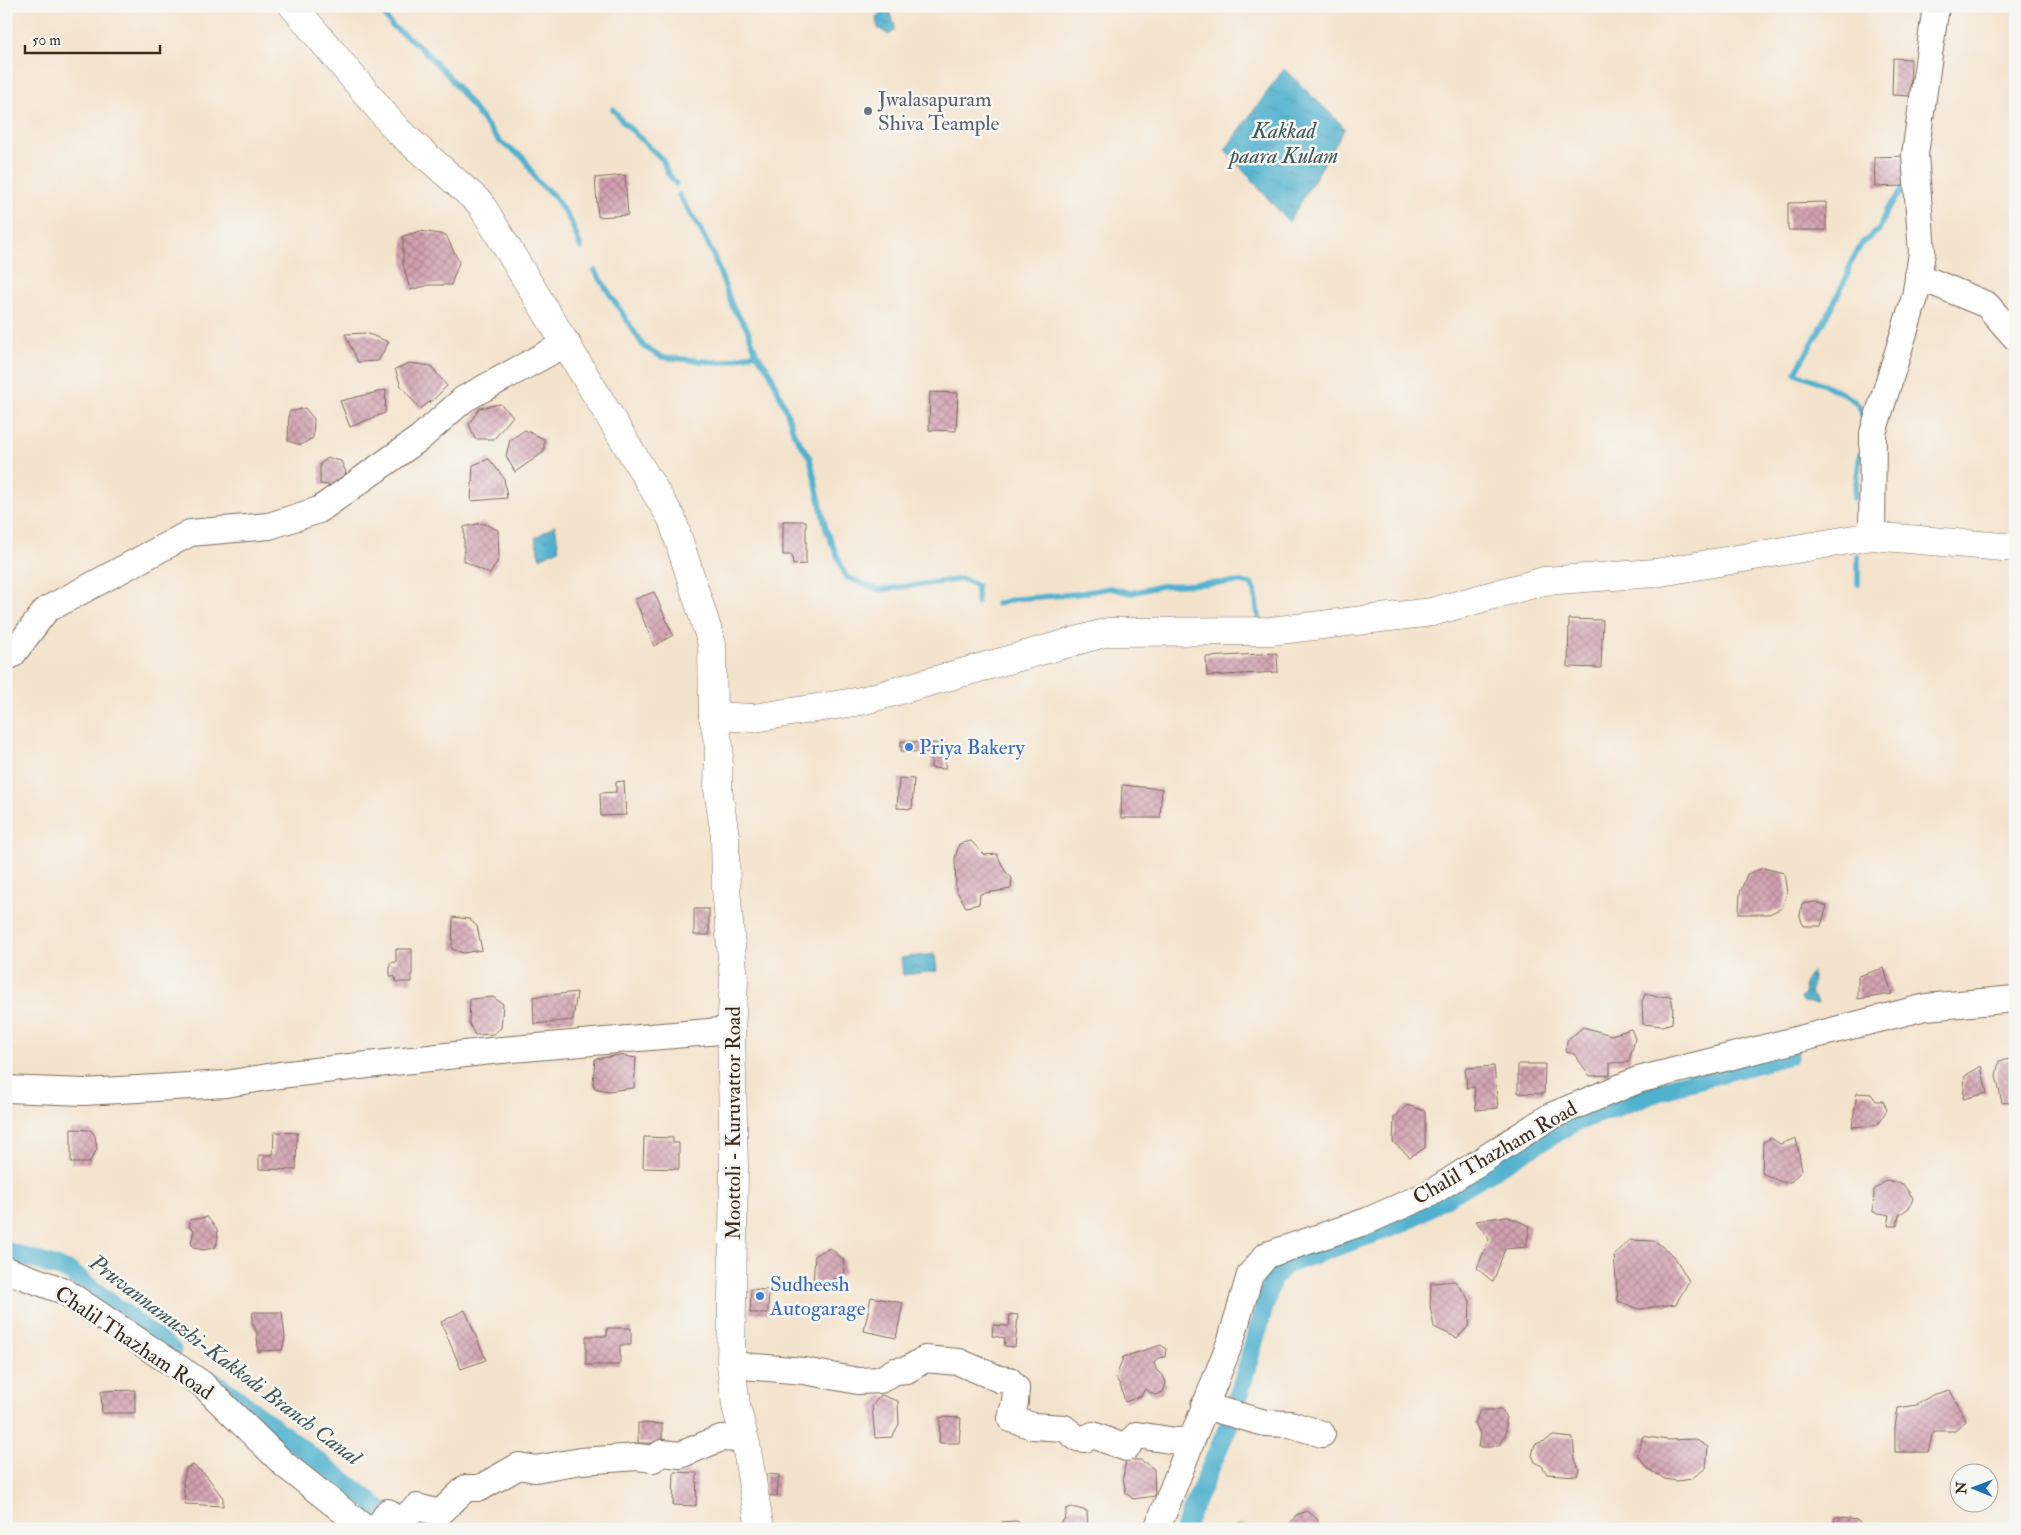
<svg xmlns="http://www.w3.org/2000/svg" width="2021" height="1535" viewBox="0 0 2021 1535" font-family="'IM FELL Double Pica',serif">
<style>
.water{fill:url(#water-ripples);stroke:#456e76}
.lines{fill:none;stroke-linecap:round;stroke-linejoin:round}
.stream{stroke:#4fb1ce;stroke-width:5.5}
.canal{stroke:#4fb1ce;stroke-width:19}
.building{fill:url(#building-cross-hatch)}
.minor-casing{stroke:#7c6b5b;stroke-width:28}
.major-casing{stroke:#7c6b5b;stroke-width:29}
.minor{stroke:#fff;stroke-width:26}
.major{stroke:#fff;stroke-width:28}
.worship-dot{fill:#6b7280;stroke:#f6f6f2;stroke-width:2}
.shop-dot{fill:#3f7fe0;stroke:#f6f6f2;stroke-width:2}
.labels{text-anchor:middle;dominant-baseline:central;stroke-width:5;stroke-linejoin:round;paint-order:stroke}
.worship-label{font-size:21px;fill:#5b616d;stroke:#f6f6f2;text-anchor:start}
.shop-label{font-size:21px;fill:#366cbe;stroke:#f6f6f2;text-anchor:start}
.street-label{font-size:21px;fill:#3b2a1e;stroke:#f6f6f2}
.water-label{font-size:22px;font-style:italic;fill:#42595c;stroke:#f6f6f2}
</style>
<defs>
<pattern id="water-ripples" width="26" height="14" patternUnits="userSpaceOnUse" patternTransform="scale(1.25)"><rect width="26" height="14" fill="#4fb1ce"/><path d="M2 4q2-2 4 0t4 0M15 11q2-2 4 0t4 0" fill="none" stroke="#4390a7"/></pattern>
<pattern id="building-cross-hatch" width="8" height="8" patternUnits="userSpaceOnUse" patternTransform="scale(1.25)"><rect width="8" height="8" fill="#d2a0b0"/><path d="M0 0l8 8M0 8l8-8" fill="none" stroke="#ac838f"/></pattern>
</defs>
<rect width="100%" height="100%" fill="#f6f6f2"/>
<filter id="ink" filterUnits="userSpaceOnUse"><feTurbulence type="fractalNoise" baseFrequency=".02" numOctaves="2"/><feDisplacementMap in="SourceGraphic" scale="10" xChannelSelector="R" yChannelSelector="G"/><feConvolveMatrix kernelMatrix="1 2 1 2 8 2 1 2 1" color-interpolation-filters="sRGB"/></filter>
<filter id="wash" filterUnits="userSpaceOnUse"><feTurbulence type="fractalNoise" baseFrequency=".0096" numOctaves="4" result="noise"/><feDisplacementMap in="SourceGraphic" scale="20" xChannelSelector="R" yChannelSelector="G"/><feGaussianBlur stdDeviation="1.12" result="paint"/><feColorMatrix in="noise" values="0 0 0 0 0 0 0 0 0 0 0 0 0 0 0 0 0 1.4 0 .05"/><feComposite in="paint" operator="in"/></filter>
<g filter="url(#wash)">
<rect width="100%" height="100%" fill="#f4e3cc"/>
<!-- water -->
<g class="water">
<polygon points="889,12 895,26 894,31 889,35 878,28 876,19 880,13"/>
<polygon points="1284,69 1345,128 1289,222 1225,150"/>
<polygon points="555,525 559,549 540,558 535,538"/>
<polygon points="935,954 937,971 903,975 901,958"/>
<path d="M1813,971V983L1810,994L1817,1000L1818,1004L1802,1002L1800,998L1805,995C1803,985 1805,978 1813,971Z"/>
</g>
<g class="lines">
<!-- stream -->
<g class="stream">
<polyline points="378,6 392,26 417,44 447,74 499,141 524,158 537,181 554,196 571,222 581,248"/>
<polyline points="613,109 622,121 663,160 667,172 676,184"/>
<polyline points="679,195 699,227 713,254 733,308 747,328 756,353"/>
<polyline points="595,271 644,347 662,357 713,362 724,362 756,353 770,372 787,412 794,434 810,458 826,529 846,577 879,590 963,579 977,586 977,602"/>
<path d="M1863,426C1864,418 1861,406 1854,401C1839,390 1813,379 1795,373L1827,317L1848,274L1849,266L1862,243L1879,230L1886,211L1900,193L1906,181"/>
<polyline points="1854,498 1860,455"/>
<polyline points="1858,557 1858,584"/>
<polyline points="997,604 1015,599 1076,594 1110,588 1131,593 1161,586 1241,582 1251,584 1255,592 1259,624"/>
</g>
<!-- canal -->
<g class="canal">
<polyline points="6,1251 69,1271 172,1350"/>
<polyline points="214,1381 365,1497 395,1523"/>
<polyline points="1184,1529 1233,1415 1272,1280 1285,1265 1401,1224 1573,1123 1678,1085 1789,1055"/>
</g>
</g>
<g id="blocks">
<!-- building -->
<g class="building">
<polygon points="1893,58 1911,59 1910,96 1892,95"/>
<polygon points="1904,156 1905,186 1875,187 1874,157"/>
<polygon points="625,175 628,215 598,217 595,178"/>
<polygon points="1826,202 1826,230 1788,230 1788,203"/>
<polygon points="421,231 446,235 459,262 451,285 429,285 410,290 403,264 403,236"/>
<polygon points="366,333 389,342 378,361 358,362 345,334"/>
<polygon points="410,363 431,366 447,386 434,399 420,409 401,386 395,369"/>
<polygon points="386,390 385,413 350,427 340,401"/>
<polygon points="930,392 958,393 956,431 929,430"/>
<polygon points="500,404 513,416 494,439 475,439 469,424 480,408"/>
<polygon points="305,408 314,419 313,438 301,445 288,441 289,412"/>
<polygon points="525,430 544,439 544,452 515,472 506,456 510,440"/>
<polygon points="328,458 341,461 346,472 342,482 336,486 320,484 320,464"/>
<polygon points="489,459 504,478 507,498 471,501 473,465"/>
<polygon points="783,521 806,521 806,564 793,565 792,555 783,555"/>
<polygon points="482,523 498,530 499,558 490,574 464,561 464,527"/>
<polygon points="654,592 673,635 654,646 635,599"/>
<polygon points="1569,619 1603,620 1601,668 1568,667"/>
<polygon points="1277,653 1278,672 1207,676 1206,657"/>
<polygon points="901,741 946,744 945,769 931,768 932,753 901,751"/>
<polygon points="899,778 914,779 912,809 897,808"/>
<polygon points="624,781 626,815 601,816 600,793 616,792 616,782"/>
<polygon points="1122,785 1162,789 1160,818 1121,818"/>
<polygon points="971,841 984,855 997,854 1005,871 1012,878 1011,889 980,894 979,904 966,907 956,890 955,859 959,844"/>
<polygon points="1763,868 1784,873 1787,893 1782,908 1769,914 1739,914 1740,893 1747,874"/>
<polygon points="1816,902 1827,906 1821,926 1803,926 1800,916 1802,904"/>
<rect x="694" y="909" width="15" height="26"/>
<polygon points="453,917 469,919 477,926 482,950 463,953 452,949"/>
<polygon points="396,949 412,949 412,982 396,982 395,977 390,976 390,963 396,962"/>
<polygon points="1884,968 1892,994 1858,999 1858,976"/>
<polygon points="577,992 573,1020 534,1024 533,997"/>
<polygon points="1645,994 1658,997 1671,996 1673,1007 1672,1023 1663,1026 1643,1024 1642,1001"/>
<polygon points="493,997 503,1004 501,1028 493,1034 475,1035 469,1023 470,999"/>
<polygon points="1583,1027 1611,1035 1631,1029 1635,1039 1629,1062 1610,1063 1610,1075 1590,1076 1574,1054 1566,1052 1567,1041"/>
<polygon points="619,1055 636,1058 634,1088 608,1091 595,1088 593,1084 595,1059"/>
<polygon points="2015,1058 2015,1102 2002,1103 1996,1076 1999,1061"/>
<polygon points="1518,1064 1545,1064 1544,1094 1518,1093"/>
<polygon points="1494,1066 1498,1108 1476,1110 1474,1087 1467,1088 1465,1068"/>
<polygon points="1981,1066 1987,1093 1963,1099 1965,1076"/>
<polygon points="1857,1093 1871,1094 1876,1101 1883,1101 1887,1110 1877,1125 1852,1127"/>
<polygon points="1407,1105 1425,1111 1425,1148 1410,1157 1393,1142 1394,1118"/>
<polygon points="71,1129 90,1130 95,1135 97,1149 89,1163 71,1163"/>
<polygon points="274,1132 297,1133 296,1170 259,1169 259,1155 273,1155"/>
<polygon points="644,1137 673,1138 673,1143 679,1143 679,1169 643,1168"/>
<polygon points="1771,1138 1780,1144 1796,1138 1802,1170 1791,1182 1781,1182 1762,1173 1763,1142"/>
<polygon points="1887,1180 1903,1184 1913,1198 1910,1207 1899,1215 1897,1226 1888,1226 1890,1215 1873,1212 1874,1190"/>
<polygon points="1506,1216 1530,1226 1526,1247 1505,1249 1493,1282 1477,1268 1489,1239 1476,1221"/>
<polygon points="207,1217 217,1229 218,1237 216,1247 204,1250 194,1248 191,1243 194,1230 189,1227 190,1220"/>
<polygon points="1629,1240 1655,1241 1674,1256 1689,1281 1676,1304 1639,1309 1618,1301 1614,1256"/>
<polygon points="830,1248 843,1259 845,1273 831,1282 813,1283 815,1255"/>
<polygon points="1455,1281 1470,1301 1469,1326 1457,1338 1434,1327 1430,1306 1431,1283"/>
<polygon points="751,1289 769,1290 768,1313 750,1313"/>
<polygon points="871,1297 903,1303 896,1338 864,1331"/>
<polygon points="465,1310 486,1360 461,1369 441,1322"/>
<polygon points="253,1312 282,1312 285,1337 282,1350 258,1351 257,1333 252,1322"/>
<polygon points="1010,1314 1018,1315 1015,1347 1004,1346 1005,1338 992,1336 993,1325 1009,1326"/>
<polygon points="607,1328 631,1328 631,1345 620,1345 620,1365 586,1365 586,1336 607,1336"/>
<polygon points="1161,1345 1166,1349 1165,1357 1158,1358 1154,1363 1157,1371 1163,1375 1166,1383 1163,1392 1155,1395 1145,1389 1141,1396 1125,1402 1121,1387 1116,1378 1123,1357"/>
<polygon points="135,1390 135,1413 102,1413 101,1391"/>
<polygon points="1950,1390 1966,1421 1955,1431 1933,1431 1928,1452 1895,1452 1895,1427 1898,1408 1917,1405 1932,1395"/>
<polygon points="881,1395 898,1401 899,1424 892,1437 875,1438 872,1406"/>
<polygon points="1480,1410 1502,1410 1506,1418 1506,1432 1501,1444 1491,1447 1478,1447 1480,1434 1475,1423"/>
<polygon points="940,1417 961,1418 959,1443 939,1443"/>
<polygon points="638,1423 662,1424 662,1443 638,1443"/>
<polygon points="1553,1436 1573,1438 1575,1459 1579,1469 1577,1476 1547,1474 1542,1466 1535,1462 1532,1455 1535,1444 1545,1441"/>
<polygon points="1643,1436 1667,1440 1695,1439 1708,1447 1706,1468 1691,1479 1677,1481 1665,1479 1648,1469 1637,1455"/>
<polygon points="1126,1460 1141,1460 1154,1469 1155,1496 1133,1499 1126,1493 1123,1477"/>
<polygon points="193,1465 206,1475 223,1498 223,1506 185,1504 183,1482 186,1468"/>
<polygon points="674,1472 697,1473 696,1506 673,1505"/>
<polygon points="766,1474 779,1475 777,1496 765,1495"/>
<polygon points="1072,1507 1087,1511 1088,1529 1057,1529 1057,1525 1063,1521 1066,1516 1066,1509"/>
<polygon points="1308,1511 1318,1520 1317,1529 1287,1529 1296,1515"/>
<polygon points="1835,1517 1857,1520 1865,1529 1832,1529"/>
<polygon points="1016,1521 1020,1523 1021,1529 1001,1529 1002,1522"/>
<polygon points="1240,1523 1253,1529 1232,1529"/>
</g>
</g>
</g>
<g filter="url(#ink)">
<use href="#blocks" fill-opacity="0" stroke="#7c6b5b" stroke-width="1"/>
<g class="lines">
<defs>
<g id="minor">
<polyline points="1918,276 1987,305 2015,337"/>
<polyline points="1872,536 1873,433 1915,297 1922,253 1915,154 1936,6"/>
<polyline points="6,657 12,655 46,610 190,533 269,526 319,510 420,438 464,399 567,343"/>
<polyline points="6,1089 84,1092 226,1084 280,1075 491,1051 731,1030"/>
<polyline points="6,1270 64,1291 201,1383 285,1465 366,1529"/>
<polyline points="731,1365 804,1371 858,1381 880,1380 895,1371 907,1370 925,1359 959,1362 999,1379 1009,1380 1016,1388 1015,1402 1011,1419 1033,1426 1064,1428 1077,1438 1085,1439 1093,1435 1126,1448 1137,1435 1176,1441 1191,1440"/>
<polyline points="1204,1406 1265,1423 1290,1424 1322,1434"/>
<polyline points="377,1529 388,1512 395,1520 400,1521 417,1507 440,1513 466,1488 480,1488 519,1466 535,1469 581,1461 638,1457 653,1459 662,1453 680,1455 721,1438 738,1439 744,1435"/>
<polyline points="1157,1529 1231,1340 1250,1275 1267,1255 1367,1221 1431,1193 1551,1116 1638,1080 1926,1007 2015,999"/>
</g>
<g id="major">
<polyline points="293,6 398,131 480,203 672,519 712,644 713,716 719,746 718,789 725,836 726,888 734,981 731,1030 734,1169 731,1365 736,1406 746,1444 760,1529"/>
<polyline points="713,716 754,718 861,701 1108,632 1271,631 1432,612 1544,581 1655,573 1872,536 2015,548"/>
</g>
</defs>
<!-- minor casing -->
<use href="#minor" class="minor-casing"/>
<!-- major casing -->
<use href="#major" class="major-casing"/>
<!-- minor -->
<use href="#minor" class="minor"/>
<!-- major -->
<use href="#major" class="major"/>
</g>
</g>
<!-- markers -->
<circle class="worship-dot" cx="868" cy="111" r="5"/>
<g class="shop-dot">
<circle cx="909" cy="747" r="5"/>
<circle cx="760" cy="1296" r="5"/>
</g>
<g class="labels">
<!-- worship labels -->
<g class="worship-label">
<text x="878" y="99">Jwalasapuram<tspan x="878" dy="24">Shiva Teample</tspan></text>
</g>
<!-- shop labels -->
<g class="shop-label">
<text x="919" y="747">Priya Bakery</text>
<text x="770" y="1284">Sudheesh<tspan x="770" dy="24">Autogarage</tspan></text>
</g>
<!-- street labels -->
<g class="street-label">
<text transform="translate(733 1123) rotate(-90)">Moottoli - Kuruvattor Road</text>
<text transform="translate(1495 1153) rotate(-30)">Chalil Thazham Road</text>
<text transform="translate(134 1343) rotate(34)">Chalil Thazham Road</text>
</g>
<!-- water labels -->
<g class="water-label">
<text x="1284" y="131">Kakkad<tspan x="1284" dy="25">paara Kulam</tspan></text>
<text transform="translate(225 1360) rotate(37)">Pruvannamuzhi-Kakkodi Branch Canal</text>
</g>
</g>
<!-- margin -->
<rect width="2021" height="1535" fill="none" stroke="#f6f6f2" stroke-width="25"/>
<!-- north arrow -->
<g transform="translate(1974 1488) rotate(271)"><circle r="24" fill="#f6f6f2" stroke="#aba49d"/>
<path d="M0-4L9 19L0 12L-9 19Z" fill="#1f6fb2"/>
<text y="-8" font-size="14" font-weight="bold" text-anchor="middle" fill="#3b2a1e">N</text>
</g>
<!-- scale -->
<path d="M25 45v8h135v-8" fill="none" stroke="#3b2a1e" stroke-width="2.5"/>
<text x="32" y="45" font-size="15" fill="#3b2a1e" stroke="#f6f6f2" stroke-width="4" paint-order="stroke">50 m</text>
</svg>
